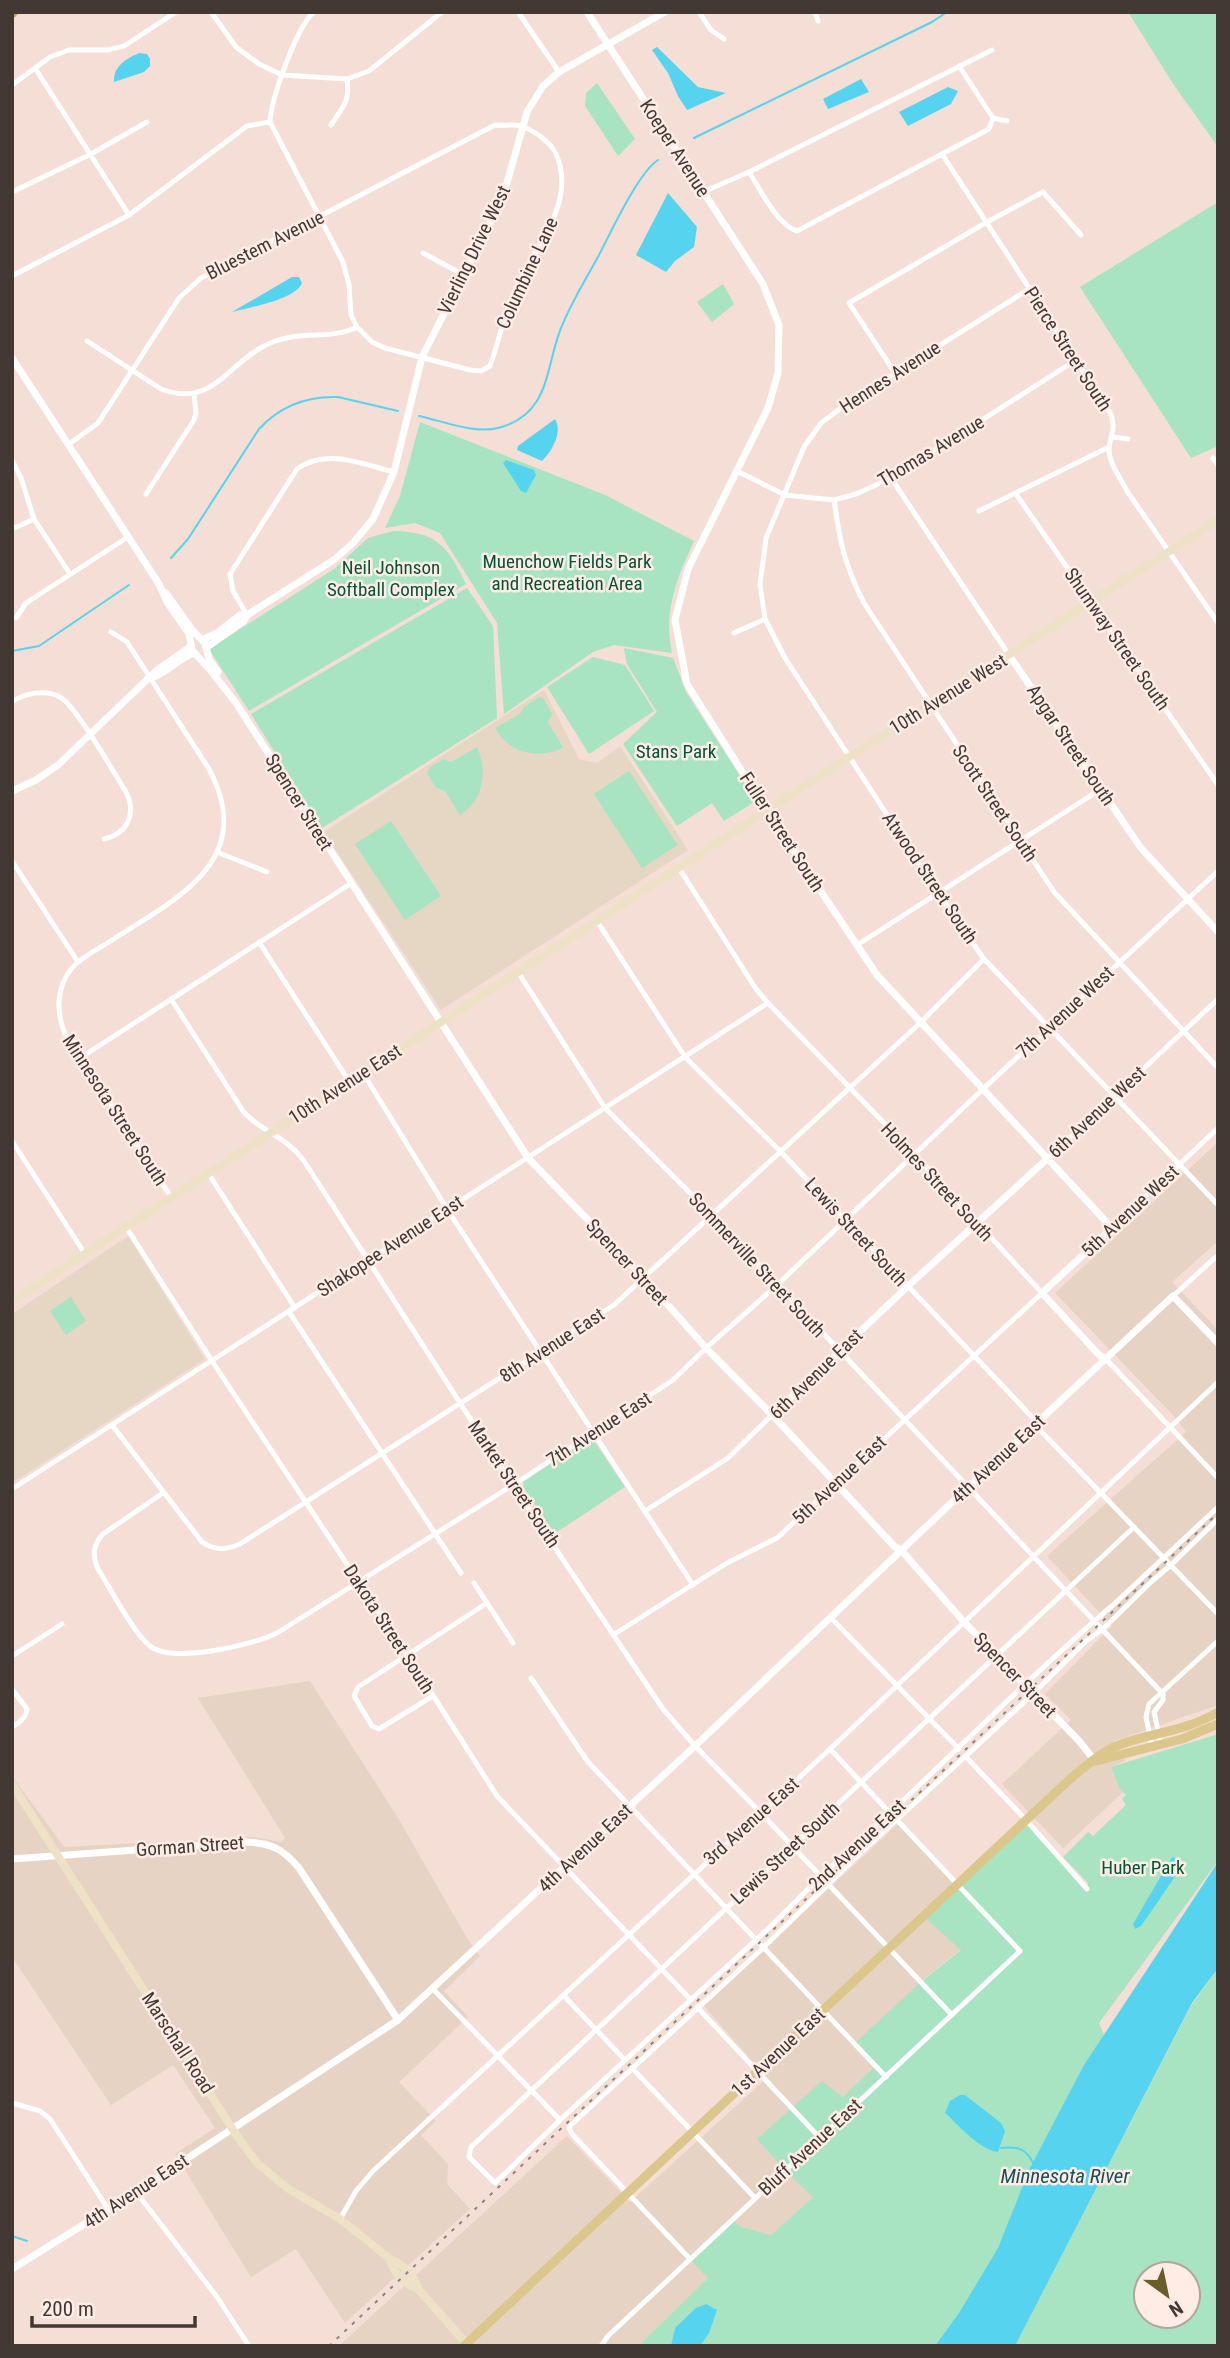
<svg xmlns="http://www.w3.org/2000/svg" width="1230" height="2358" viewBox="0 0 1230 2358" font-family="'Roboto Condensed',sans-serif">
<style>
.commercial{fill:#e6d3c3}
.education{fill:#e6d7c5}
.green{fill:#a8e3c2;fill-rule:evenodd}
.water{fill:#56d4ef}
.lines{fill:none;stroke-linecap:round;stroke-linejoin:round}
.stream{stroke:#56d4ef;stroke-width:2}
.minor{stroke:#fff;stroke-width:5}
.tertiary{stroke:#fff;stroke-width:7}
.secondary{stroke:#ede2c6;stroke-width:8}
.primary{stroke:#dbc68c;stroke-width:9}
.motorway{stroke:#c3a040;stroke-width:10}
.rail{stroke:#8f817b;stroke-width:2;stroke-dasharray:3.5 7;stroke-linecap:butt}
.labels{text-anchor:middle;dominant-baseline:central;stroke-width:5;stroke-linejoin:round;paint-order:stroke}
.street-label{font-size:19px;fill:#423935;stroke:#feece5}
.park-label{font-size:19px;fill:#045436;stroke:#feece5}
.water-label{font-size:21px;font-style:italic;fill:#1a505b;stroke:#feece5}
</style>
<rect width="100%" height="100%" fill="#f4ded5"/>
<!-- commercial -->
<g class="commercial">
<polygon points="1218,1142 1218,1241 1172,1282 1218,1330 1218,1705 1114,1741 1125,1761 1111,1767 1123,1792 1063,1848 1002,1784 1071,1720 1045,1694 1112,1626 1047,1556 1186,1432 1173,1415 1055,1293"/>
<polygon points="310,1681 398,1818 465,1935 480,1956 444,1991 468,2017 399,2082 436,2121 421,2135 448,2164 447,2184 470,2209 345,2323 296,2249 251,2277 175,2154 215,2128 173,2065 111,2105 12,1957 12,1776 64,1847 254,1837 281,1842 285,1838 198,1698"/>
<polygon points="898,1824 957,1885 961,1949 920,1982 875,2066 843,2097 785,2170 814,2196 771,2235 742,2227 732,2221 708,2278 638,2346 339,2346 567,2136 630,2202 767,2078 704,2006"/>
</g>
<!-- education -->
<g class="education">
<polygon points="544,690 579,759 597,763 620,746 688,850 441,1010 324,832"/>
<polygon points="128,1236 205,1359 12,1483 12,1314"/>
</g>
<!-- green -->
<g class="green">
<polygon points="1128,12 1218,12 1218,147 1174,85"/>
<polygon points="597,83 635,139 618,156 585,106 586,93"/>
<polygon points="1218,202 1218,446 1191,458 1080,287"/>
<polygon points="723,284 734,304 712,322 697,302"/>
<path d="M420,422L605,495L694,541C677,578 663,611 672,653L614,645L593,652L504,714L497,623L440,533L415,523L385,528L400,496Z"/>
<path d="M393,531C438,532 447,546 466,584L249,711L209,649L334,569L368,538Z"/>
<polygon points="467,588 493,626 497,718 322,828 251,714"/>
<polygon points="624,648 673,658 686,692 756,801 724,821 712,803 677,826 623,744 657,712 627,664"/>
<polygon points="593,657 625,665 654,711 589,754 547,687"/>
<path d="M539,697L544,699L552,714L548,722L563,748C537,760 509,753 495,728L520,714L524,707Z"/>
<path d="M477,747C488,772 484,799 460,815L445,791L436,788L427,773L430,767L444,759L451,762Z"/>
<polygon points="629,771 678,845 642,868 594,794"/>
<polygon points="391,821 441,896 405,920 355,844"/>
<polygon points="71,1297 86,1321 66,1335 50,1311"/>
<polygon points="588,1439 594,1441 625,1487 554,1534 524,1488 523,1482"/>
<polygon points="1218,1734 1218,1861 1099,2023 1104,2035 1087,2063 1031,2253 949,2346 638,2346 708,2278 690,2259 731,2220 742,2227 771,2235 813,2197 785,2170 757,2139 822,2081 843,2097 875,2066 854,2044 921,1982 961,1950 923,1916 1026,1820 1087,1888 1088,1883 1063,1857 1088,1832 1093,1836 1126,1805 1122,1799 1126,1795 1120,1789 1111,1767"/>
<path d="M1218,1968V2346H1015L1191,2006ZM1146,2274H1188V2316H1146Z"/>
</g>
<!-- water -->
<g class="water">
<polygon points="657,47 698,87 726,93 687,110 678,96 668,73 652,50"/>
<path d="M139,53L147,54L150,59V66L144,72L114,82C113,66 126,59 139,53Z"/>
<polygon points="861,79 869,92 828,109 823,99"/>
<polygon points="948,87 958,91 951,104 908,126 899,112"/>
<polygon points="668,193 697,227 694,247 675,261 666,272 636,255"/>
<path d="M292,277H299L302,283C295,300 250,307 232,312Z"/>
<path d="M555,419C563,432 552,451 542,461L517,450L518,446Z"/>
<polygon points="506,460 534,470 536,475 526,493 521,491 505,466 503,463"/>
<polygon points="1172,1857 1179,1859 1182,1862 1181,1868 1141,1926 1135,1929 1133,1924"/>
<polygon points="1218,1862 1218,1968 1192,2003 1015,2346 935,2346 959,2313 998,2248 1030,2168 1084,2065"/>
<path d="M960,2095H965L1001,2123L1005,2131L998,2152C978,2149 960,2126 945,2113L950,2101Z"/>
<polygon points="706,2304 717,2310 709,2333 700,2346 671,2346 675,2328 696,2308"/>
</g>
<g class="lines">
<!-- stream -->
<g class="stream">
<polyline points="694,138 932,22 947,12"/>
<path d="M419,416C443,421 473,434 498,428C554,414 544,362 564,321C574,298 587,277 599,255C611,232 638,173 658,160"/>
<path d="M171,558L188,539L259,429C280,406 307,396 338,397L398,411"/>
<polyline points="12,651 39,646 129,585"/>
<path d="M1001,2148C1017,2146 1026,2148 1033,2163"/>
<polyline points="12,2236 27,2241"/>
</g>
<!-- minor -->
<g class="minor">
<polyline points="211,12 236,47 259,64 282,75 347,79 369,71 442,12"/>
<polyline points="518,12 559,72"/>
<polyline points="699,12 711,30 724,39"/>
<polyline points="815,12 818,21"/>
<polyline points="959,66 993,118"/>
<polyline points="35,68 129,215"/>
<polyline points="12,85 50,57 69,50 107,50 124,46 176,12"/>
<path d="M331,125C343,106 350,103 347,79"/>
<path d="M942,154L1111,414C1116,430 1111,433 1109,448C1108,462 1121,479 1127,491L1218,623"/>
<path d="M749,172C760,189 777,225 797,231L989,129L993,118L1007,121"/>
<polyline points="12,192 91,154 147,122"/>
<polyline points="703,192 749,172 992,50"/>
<polyline points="423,253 462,274"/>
<polyline points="12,276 129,215 247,126 270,122"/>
<polyline points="1029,289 845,405 821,423 804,447 766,538 760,584 765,619 785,658 938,893 984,959 1218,1205"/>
<path d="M87,341L161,389C213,409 227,363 268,344C300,329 329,341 357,327"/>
<polyline points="895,373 849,303 987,222 1043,192 1081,235"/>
<polyline points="1113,437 1128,439"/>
<path d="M69,444L98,423L179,298L201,278L495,125C503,126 514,124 522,126C533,130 550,142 555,152C579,201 534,247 515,290C504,315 499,340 490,366L481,371L470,370L385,348L372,342L357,327L351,315L349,285L343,262L270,122C271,99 297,26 314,12"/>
<polyline points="1213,458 1218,465"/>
<polyline points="12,460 21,478 34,519 70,574"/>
<polyline points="737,471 785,495 834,500 856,494 891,478 1076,360"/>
<polyline points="891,478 1009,655"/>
<polyline points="146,494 194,420 196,413 194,394"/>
<polyline points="1016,494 1218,785"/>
<path d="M834,500C840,542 844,564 864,603L1054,892L1218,1068"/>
<polyline points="979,511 1109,447"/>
<polyline points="12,529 34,519"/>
<path d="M247,615L233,591L230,574L297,469C327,448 362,464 394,472"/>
<polyline points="16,618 26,603 128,537"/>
<path d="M111,632L127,642L209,769C258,861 176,899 112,940C99,949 82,956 72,968C56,987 56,1012 65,1034L171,1197"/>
<polyline points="734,633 765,619"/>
<path d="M12,702C24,693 46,689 60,697C76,706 114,773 126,792C137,814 127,834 104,839"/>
<polyline points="217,852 267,872"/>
<polyline points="12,861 78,962"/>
<polyline points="597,921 685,1057 780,1151 1033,1418 1035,1425 1218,1614"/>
<polyline points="259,942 349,1081"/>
<polyline points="857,945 1101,789"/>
<polyline points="518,972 605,1108 712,1215 1163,1694"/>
<path d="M171,999L243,1111C262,1133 285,1135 304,1161L513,1485L663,1709L695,1746L761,1813L952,2015"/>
<polyline points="80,1058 350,884"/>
<polyline points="363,1073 447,1209 693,1585"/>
<polyline points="12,1141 85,1254"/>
<polyline points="1048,1158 1218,999"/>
<polyline points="208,1173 295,1308"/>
<polyline points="126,1227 212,1361 408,1656 497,1796 691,2000"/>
<polyline points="1112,1228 1218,1128"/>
<polyline points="1173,1296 1218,1255"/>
<polyline points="289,1312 461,1573"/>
<polyline points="1105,1358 1218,1478"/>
<path d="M112,1425L202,1542C215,1551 226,1550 240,1544L614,1305L920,1023L984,959"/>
<polyline points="12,1489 768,1003"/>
<path d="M163,1493L103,1534C93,1545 92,1555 98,1569C110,1588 134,1634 150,1646C172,1664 253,1645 277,1633L513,1485L673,1380L706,1348L777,1285L983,1089L1218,871"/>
<polyline points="645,1511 728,1458 772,1415"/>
<path d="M1134,1527L471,2147L469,2157L495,2183L560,2120L772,1925L820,1877L890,1813L1025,1684C1054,1658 1083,1630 1113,1605L1218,1507"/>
<polyline points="474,1583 513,1643"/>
<polyline points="830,1617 959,1749"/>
<polyline points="613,1635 727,1563 777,1538 1042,1293 915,1155 768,1003 756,989 679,868"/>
<polyline points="12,1656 62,1624"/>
<polyline points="531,1678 588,1762 886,2077"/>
<path d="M12,1689L27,1709C27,1717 19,1723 12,1727"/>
<polyline points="433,1696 379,1729 372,1726 354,1696 358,1687 487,1603"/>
<polyline points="1161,1744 1154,1712 1163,1700 1163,1694"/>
<polyline points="1152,1746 1146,1717 1149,1704 1218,1641"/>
<polyline points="830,1749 890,1813"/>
<polyline points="965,1756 1026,1820 1087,1889"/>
<polyline points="433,1989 560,2120"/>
<polyline points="563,1995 625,2060"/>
<polyline points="697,2007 820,2138"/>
<polyline points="632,2068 755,2198"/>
<polyline points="12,2103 40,2111 50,2119 108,2209"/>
<polyline points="136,2192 217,2297 249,2346"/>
<polyline points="340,2219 356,2191 373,2171 830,1749 1218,1382"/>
<polyline points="690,2259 572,2134 569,2128 572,2124 763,1948 854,1859 1034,1693 1086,1641 1103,1629 1151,1582 1171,1565 1218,1519"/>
<polyline points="601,2346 608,2336 1020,1951 897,1820"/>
</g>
<!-- tertiary -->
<g class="tertiary">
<polyline points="587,12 763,284 779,325 778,373 768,408 688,569 675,620 687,684 767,811 877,975 1112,1228 1042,1293 1100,1356 1105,1358"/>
<polyline points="12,358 159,584"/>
<polyline points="158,582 167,602 189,634 192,650 211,671 236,703 528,1158 645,1279 706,1348 777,1420 895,1547 901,1550 964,1622 1080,1742 1095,1761"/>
<polyline points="166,593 193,631 205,643 209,659 218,672"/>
<polyline points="202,640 217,633 240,615 247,615"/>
<polyline points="206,648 244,621 247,615 335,559 353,543 373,519 394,472 422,357 503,197 527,112 543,86 559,72 665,12"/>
<polyline points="1009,655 1141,848 1218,932"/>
<path d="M151,678C168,673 178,658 195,653"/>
<polyline points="12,791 36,780 58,765 157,670 191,646"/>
<polyline points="772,1415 907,1287 1048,1158"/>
<path d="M12,1859L245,1842C271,1843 282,1848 299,1868L398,2020"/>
<polyline points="12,2269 136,2192 398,2020 695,1746 967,1488 1173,1296 1218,1343"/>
</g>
<!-- secondary -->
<g class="secondary">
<polyline points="12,1301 849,757 1218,520"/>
<path d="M12,1784L237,2136L257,2163L287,2188L340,2219L390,2259C401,2262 416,2277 418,2289L466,2343"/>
<path d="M390,2259C392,2271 405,2285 418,2289"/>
</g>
<!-- primary -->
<g class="primary">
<polyline points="1096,1761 1182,1739 1218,1724"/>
<path d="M464,2346L1070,1779C1081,1770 1101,1752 1114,1747C1149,1732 1183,1733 1218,1712"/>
</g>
<!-- motorway -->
<polyline class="motorway" points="12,13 13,12"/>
<!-- rail -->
<polyline class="rail" points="329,2346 1218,1513"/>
</g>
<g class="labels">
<!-- street labels -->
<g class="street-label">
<text transform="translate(675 148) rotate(57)">Koeper Avenue</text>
<text transform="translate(265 245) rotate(-27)">Bluestem Avenue</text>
<text transform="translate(474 250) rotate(-64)">Vierling Drive West</text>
<text transform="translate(527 273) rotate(-65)">Columbine Lane</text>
<text transform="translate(1068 349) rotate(57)">Pierce Street South</text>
<text transform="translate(890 377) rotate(-33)">Hennes Avenue</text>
<text transform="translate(931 451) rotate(-31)">Thomas Avenue</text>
<text transform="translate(1117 639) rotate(55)">Shumway Street South</text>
<text transform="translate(948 694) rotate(-32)">10th Avenue West</text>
<text transform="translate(1071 745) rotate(56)">Apgar Street South</text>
<text transform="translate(299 802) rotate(58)">Spencer Street</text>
<text transform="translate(995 803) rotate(56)">Scott Street South</text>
<text transform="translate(782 832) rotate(57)">Fuller Street South</text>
<text transform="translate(930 878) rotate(56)">Atwood Street South</text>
<text transform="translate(1065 1012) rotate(-43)">7th Avenue West</text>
<text transform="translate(345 1084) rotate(-33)">10th Avenue East</text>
<text transform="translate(115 1110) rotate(57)">Minnesota Street South</text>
<text transform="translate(1097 1112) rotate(-43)">6th Avenue West</text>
<text transform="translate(937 1182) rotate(47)">Holmes Street South</text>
<text transform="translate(1130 1211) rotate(-43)">5th Avenue West</text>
<text transform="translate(856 1232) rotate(47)">Lewis Street South</text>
<text transform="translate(390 1246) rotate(-33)">Shakopee Avenue East</text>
<text transform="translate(627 1262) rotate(47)">Spencer Street</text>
<text transform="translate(757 1265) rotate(47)">Sommerville Street South</text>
<text transform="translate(552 1345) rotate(-33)">8th Avenue East</text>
<text transform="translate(816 1374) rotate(-44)">6th Avenue East</text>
<text transform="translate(599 1429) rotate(-33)">7th Avenue East</text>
<text transform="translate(998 1459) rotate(-43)">4th Avenue East</text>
<text transform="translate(839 1480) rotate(-43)">5th Avenue East</text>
<text transform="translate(514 1484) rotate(56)">Market Street South</text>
<text transform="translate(389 1629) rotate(57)">Dakota Street South</text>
<text transform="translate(1015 1675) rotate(46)">Spencer Street</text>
<text transform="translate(751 1821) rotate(-42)">3rd Avenue East</text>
<text transform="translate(857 1845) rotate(-43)">2nd Avenue East</text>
<text transform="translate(190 1846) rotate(-4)">Gorman Street</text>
<text transform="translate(585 1848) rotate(-43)">4th Avenue East</text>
<text transform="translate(785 1853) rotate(-43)">Lewis Street South</text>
<text transform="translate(178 2043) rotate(57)">Marschall Road</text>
<text transform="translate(778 2052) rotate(-43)">1st Avenue East</text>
<text transform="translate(810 2147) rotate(-43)">Bluff Avenue East</text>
<text transform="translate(136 2191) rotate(-33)">4th Avenue East</text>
</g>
<!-- park labels -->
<g class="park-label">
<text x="567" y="561">Muenchow Fields Park<tspan x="567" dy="22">and Recreation Area</tspan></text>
<text x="391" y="567">Neil Johnson<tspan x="391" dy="22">Softball Complex</tspan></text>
<text x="676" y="751">Stans Park</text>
<text x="1143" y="1867">Huber Park</text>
</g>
<!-- water labels -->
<g class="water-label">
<text x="1065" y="2176">Minnesota River</text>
</g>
</g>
<!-- border -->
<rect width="1230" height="2358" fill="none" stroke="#423935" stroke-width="28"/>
<!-- north arrow -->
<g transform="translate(1167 2295) rotate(147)"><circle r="33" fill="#feece5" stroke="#b3a49f" stroke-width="2"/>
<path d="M0-5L12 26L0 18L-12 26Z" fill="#695e2b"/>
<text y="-10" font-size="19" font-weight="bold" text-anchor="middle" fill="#423935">N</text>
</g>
<!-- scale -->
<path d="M32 2316v10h163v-10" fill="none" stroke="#423935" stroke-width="3.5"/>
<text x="42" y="2316" font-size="21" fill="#423935" stroke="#feece5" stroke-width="5" paint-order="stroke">200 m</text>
</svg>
